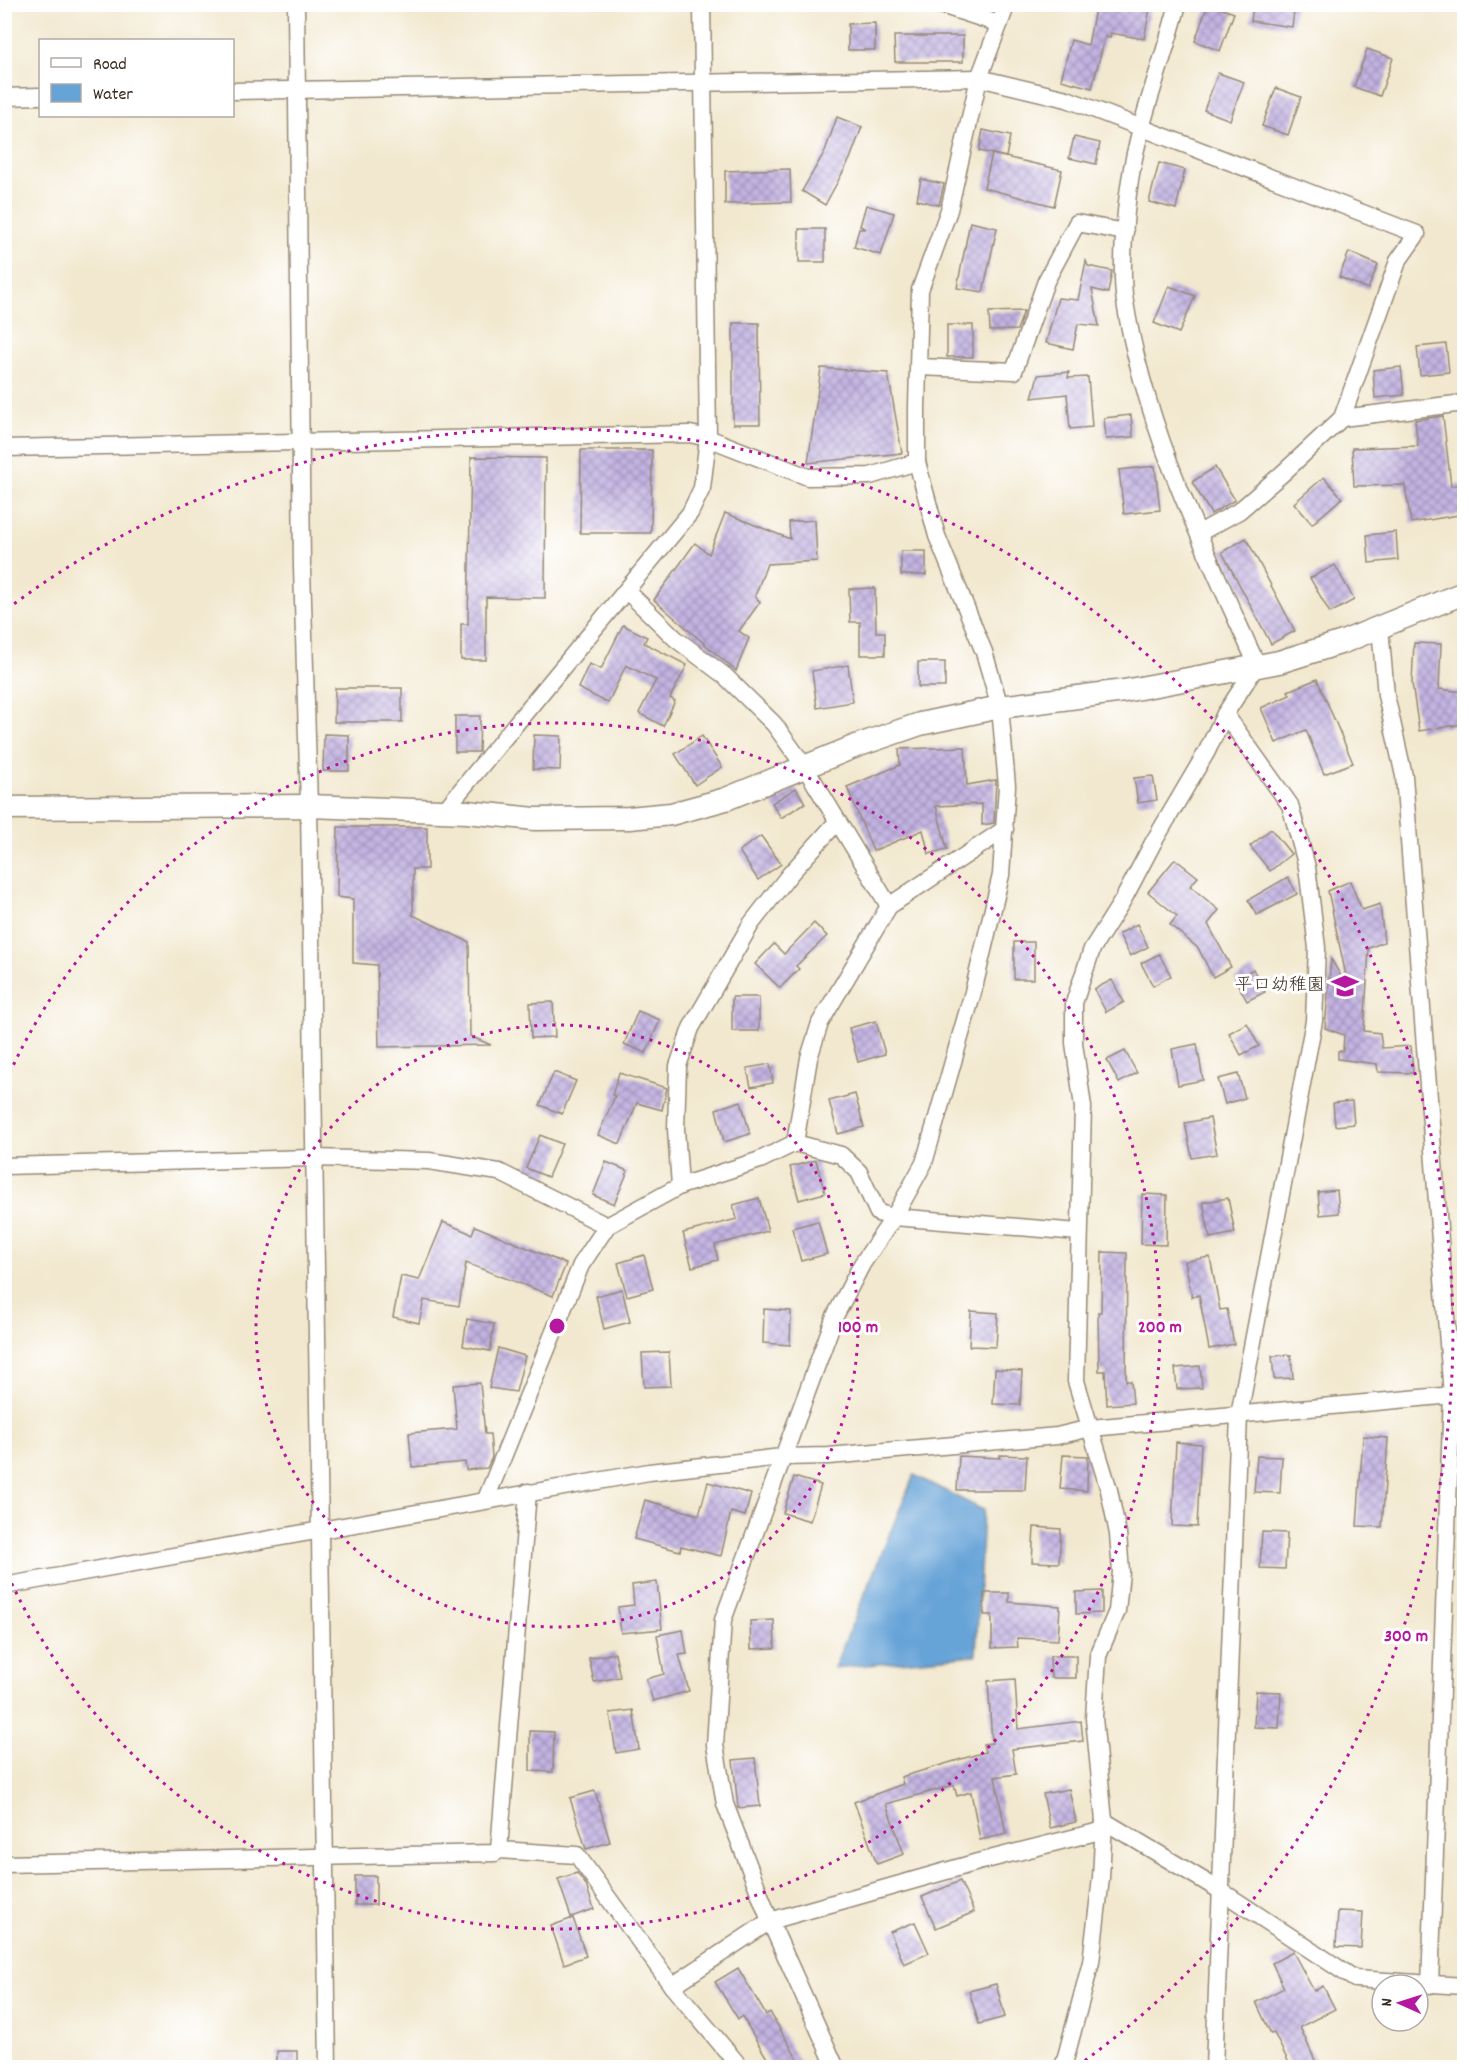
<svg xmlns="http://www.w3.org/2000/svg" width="1469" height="2072" viewBox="0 0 1469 2072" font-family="Dekko,'Klee One',sans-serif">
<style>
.water{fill:#66a3d7;stroke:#50667a;stroke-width:1.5}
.building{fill:url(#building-cross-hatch)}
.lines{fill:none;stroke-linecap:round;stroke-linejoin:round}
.street-casing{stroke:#968976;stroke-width:19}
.secondary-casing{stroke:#968976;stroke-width:25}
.street{stroke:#fff;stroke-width:16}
.secondary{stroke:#fff;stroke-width:22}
.ring{fill:none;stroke:#b5179e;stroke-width:3;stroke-dasharray:3 6}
.labels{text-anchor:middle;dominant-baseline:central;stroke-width:6;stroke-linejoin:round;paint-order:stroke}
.poi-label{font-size:18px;fill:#3b2a1e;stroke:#fff;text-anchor:end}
.centre{fill:#b5179e;stroke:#fff;stroke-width:3}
.ring-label{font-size:18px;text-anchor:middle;font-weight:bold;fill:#b5179e;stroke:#fff;stroke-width:6;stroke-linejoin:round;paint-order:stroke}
</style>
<defs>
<pattern id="building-cross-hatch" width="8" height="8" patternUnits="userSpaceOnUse" patternTransform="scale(1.5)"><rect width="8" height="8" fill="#c2b3e2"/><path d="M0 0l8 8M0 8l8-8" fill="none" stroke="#9f92b7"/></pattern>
</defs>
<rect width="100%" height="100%" fill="#fff"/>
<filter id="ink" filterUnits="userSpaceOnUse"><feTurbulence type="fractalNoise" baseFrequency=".0167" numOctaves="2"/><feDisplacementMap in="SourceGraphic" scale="12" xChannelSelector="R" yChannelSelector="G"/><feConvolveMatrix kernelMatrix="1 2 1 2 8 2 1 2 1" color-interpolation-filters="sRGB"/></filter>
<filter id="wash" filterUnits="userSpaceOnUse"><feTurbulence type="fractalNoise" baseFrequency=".008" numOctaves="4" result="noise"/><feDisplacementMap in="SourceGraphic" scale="24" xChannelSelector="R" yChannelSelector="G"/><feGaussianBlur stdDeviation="1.35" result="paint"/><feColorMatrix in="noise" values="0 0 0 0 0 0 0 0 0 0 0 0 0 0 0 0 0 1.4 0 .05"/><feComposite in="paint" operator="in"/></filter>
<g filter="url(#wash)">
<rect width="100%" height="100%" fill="#f2e8cf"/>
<!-- water -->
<polygon class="water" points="914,1475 983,1510 976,1655 834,1668"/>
<g id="blocks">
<!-- building -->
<g class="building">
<polygon points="1096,4 1151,4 1144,39 1111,33 1110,38 1105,37 1092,88 1061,80 1071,40 1088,45"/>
<polygon points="1208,4 1234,13 1220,51 1195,41"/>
<polygon points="1253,4 1295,4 1292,27 1251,21"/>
<polygon points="875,23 875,50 848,50 848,24"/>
<polygon points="894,36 963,36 963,62 895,62"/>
<polygon points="1367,49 1393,58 1380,96 1354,87"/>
<polygon points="1218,73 1244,82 1230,120 1204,110"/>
<polygon points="1276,88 1301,97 1288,135 1262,126"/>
<polygon points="837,117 862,127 850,159 825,205 802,191 825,151"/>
<polygon points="983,130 1010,136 1006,157 979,151"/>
<polygon points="1074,137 1100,143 1096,164 1069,158"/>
<polygon points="992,154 1062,170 1054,206 984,188"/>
<polygon points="1159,163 1185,170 1176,209 1149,202"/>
<polygon points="790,169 791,202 725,204 725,171"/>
<polygon points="921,179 944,184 939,205 917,200"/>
<polygon points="866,205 894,213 881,255 854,247 859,229 866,229 860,226"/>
<polygon points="970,222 997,228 983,292 957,288"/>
<rect x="799" y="229" width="26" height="33"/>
<polygon points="1349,252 1378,265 1368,289 1339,277"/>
<polygon points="1086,261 1088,266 1112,271 1108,293 1092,289 1099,326 1078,324 1073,349 1046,343 1058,298 1078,300"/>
<polygon points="1169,286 1195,296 1179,333 1154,323"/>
<polygon points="1024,311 1017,330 990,331 989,312"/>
<polygon points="733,323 759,323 760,424 733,424"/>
<rect x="947" y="325" width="26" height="32"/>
<polygon points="1446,344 1449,372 1420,375 1417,347"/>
<polygon points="1401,367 1404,395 1375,398 1373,370"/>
<polygon points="821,368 888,373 902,453 808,463"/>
<polygon points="1069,372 1068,378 1088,377 1092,427 1070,429 1067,394 1032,398 1038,375"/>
<polygon points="1131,415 1133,437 1106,439 1104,418"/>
<polygon points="1443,416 1451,486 1464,484 1464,514 1411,523 1405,485 1354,486 1352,448 1418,446 1415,420"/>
<polygon points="581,450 652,450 651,533 580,533"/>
<polygon points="471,457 546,458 545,598 486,597 486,660 461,660 461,624 468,624"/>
<polygon points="1155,466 1160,510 1124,514 1119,470"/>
<polygon points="1215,467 1235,500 1211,514 1192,482"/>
<polygon points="1324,477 1342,498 1312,524 1294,503"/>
<polygon points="725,513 790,539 789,522 815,520 817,561 767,564 755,596 760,602 739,631 749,638 736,671 654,600 695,543 709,554"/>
<polygon points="1396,532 1398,560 1369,563 1367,535"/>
<polygon points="1246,538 1295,631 1271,644 1222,552"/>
<rect x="901" y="551" width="25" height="24"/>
<polygon points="1335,565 1354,600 1330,613 1310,578"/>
<polygon points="875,588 876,632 885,632 885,655 860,655 860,622 850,622 849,589"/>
<polygon points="623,625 647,637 644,643 687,665 670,698 675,701 663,726 639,713 656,680 626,665 608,703 578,688 589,664 601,669"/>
<polygon points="1414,643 1441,644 1439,689 1464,692 1464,724 1419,731 1412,683"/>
<rect x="918" y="662" width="27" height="25"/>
<polygon points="848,665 853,702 817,708 812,671"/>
<polygon points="1317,679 1353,763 1324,774 1306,730 1276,743 1261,708 1290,695 1288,691"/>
<polygon points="335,688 402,688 402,722 334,722"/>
<polygon points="455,716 480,716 479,752 455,752"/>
<polygon points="324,734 349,735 349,771 323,771"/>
<polygon points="534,735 561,736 560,770 533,769"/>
<polygon points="702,736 722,767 695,785 675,754"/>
<polygon points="965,747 967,785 996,780 994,823 982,825 982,804 936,806 947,849 929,854 923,830 873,851 847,787 900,765 899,749"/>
<polygon points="1153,776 1157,800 1138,803 1134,778"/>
<polygon points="796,788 805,803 781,818 772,803"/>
<polygon points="338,827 427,827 427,869 413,869 413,915 469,942 470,1036 491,1045 379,1047 377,965 353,963 353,899 337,897"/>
<polygon points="1271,829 1291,854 1270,871 1250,846"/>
<polygon points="761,836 781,864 758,880 739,851"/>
<polygon points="1175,859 1198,877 1190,886 1219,910 1208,924 1231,967 1213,977 1198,948 1170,925 1177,916 1148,892"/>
<polygon points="1288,877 1297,894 1257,915 1248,900"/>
<polygon points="1350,881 1362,910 1380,904 1384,942 1369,948 1364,1031 1380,1033 1382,1048 1411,1046 1413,1073 1378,1072 1377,1064 1338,1059 1338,1051 1343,1051 1344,1035 1325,1028 1331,959 1349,990 1328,891"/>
<polygon points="814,923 827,936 796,966 799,969 780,988 755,964 774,944 784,954"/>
<polygon points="1137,924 1148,947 1130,956 1119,934"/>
<rect x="1014" y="942" width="20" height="37"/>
<polygon points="1159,954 1171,976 1153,986 1141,963"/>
<polygon points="1253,969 1265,992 1247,1001 1235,979"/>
<polygon points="1112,980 1124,1002 1106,1012 1094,989"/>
<rect x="732" y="997" width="27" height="34"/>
<polygon points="553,1002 555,1037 531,1038 530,1003"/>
<polygon points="638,1011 660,1020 646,1053 624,1044"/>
<polygon points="876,1021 885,1054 858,1062 849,1028"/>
<polygon points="1247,1023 1259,1046 1241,1055 1229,1033"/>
<polygon points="1197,1044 1203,1080 1178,1085 1172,1049"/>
<polygon points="1125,1051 1137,1073 1119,1083 1107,1060"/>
<polygon points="770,1064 773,1083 751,1087 747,1068"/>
<polygon points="554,1072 576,1081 562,1114 540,1105"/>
<polygon points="619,1073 667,1088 662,1110 637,1103 620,1144 598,1135 615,1096 612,1095"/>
<polygon points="1238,1074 1245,1098 1225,1104 1218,1079"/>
<polygon points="855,1094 864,1127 838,1134 829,1101"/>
<polygon points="741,1101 750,1134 724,1142 716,1109"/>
<polygon points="1352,1101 1354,1124 1335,1126 1333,1103"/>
<polygon points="1210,1118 1217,1154 1192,1158 1185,1123"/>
<polygon points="540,1135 562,1144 548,1177 526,1168"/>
<polygon points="816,1160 825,1193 799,1200 790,1167"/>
<polygon points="606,1162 628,1171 614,1204 593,1195"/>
<polygon points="1337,1190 1339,1213 1320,1215 1318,1192"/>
<polygon points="1142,1194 1167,1195 1166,1245 1141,1244"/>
<polygon points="759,1198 768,1231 715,1245 718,1260 692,1267 683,1233 737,1219 733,1205"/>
<polygon points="1228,1198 1235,1233 1210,1238 1203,1202"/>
<polygon points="818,1221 827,1254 801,1261 792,1228"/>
<polygon points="443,1222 472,1234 475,1226 566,1264 553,1296 466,1263 459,1306 424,1300 419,1323 393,1317 401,1276 419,1280"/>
<polygon points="1102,1252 1127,1253 1126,1381 1131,1381 1133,1403 1107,1405 1105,1371 1099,1371 1098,1312 1101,1312"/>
<polygon points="644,1255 653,1289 627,1296 618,1263"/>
<polygon points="1210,1257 1220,1310 1227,1309 1234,1344 1209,1349 1199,1295 1192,1297 1185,1261"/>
<polygon points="622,1289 630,1322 604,1329 596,1296"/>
<polygon points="764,1309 791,1311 790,1345 763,1343"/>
<polygon points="971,1311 998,1313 996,1347 969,1346"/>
<polygon points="467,1319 494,1324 490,1351 463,1346"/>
<polygon points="498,1348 525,1356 516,1392 489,1388"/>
<polygon points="669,1352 671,1386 644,1387 642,1353"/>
<polygon points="1291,1355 1293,1378 1274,1379 1272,1356"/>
<polygon points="1200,1366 1202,1388 1177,1389 1175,1368"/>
<polygon points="995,1369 1022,1371 1020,1405 993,1404"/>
<polygon points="480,1383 485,1434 490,1434 492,1457 487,1468 466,1470 465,1462 412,1467 409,1433 457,1429 453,1385"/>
<polygon points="1363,1436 1388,1438 1382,1527 1357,1526"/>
<polygon points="1176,1442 1201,1444 1197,1527 1172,1526"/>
<polygon points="1000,1455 1027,1456 1025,1490 957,1490 959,1456 1000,1458"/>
<polygon points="1063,1455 1088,1456 1087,1491 1060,1489"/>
<polygon points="1257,1456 1282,1457 1280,1493 1254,1492"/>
<polygon points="794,1477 821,1485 810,1521 783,1513"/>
<polygon points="708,1482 751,1494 745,1516 731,1512 721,1556 681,1546 680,1551 634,1539 645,1500 699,1515"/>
<polygon points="1034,1527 1061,1529 1059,1563 1032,1562"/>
<polygon points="1262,1532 1287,1533 1285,1569 1260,1568"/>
<polygon points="657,1582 662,1629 621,1633 618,1607 634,1605 632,1585"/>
<polygon points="1102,1591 1102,1613 1076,1614 1076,1592"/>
<polygon points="984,1593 1009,1593 1009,1602 1060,1606 1058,1640 1017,1638 1018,1647 992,1648 992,1615 984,1615"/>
<polygon points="774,1620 775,1648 751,1649 750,1621"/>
<polygon points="683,1630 687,1654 679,1655 689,1691 653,1701 646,1679 664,1674 657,1635"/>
<polygon points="615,1653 620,1677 594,1682 589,1658"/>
<polygon points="1050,1656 1076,1656 1076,1678 1051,1678"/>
<polygon points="1015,1679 1018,1729 1081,1721 1083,1741 1012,1749 1016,1774 995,1777 1006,1834 980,1840 971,1792 957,1796 954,1785 886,1804 904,1854 877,1864 854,1802 903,1784 901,1777 985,1752 983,1744 992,1743 988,1681"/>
<polygon points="1256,1691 1281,1692 1279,1728 1254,1727"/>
<polygon points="633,1710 639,1749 616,1753 610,1713"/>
<polygon points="530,1731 554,1732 553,1772 530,1771"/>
<polygon points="755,1758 760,1806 738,1808 733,1760"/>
<polygon points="1069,1789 1076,1822 1050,1828 1043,1794"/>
<polygon points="595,1791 610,1842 586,1849 570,1798"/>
<polygon points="577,1873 586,1885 594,1909 571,1917 558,1879"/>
<rect x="355" y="1876" width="21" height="29"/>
<polygon points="960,1881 974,1912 936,1928 922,1897"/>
<polygon points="1338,1911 1363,1912 1361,1948 1336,1947"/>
<polygon points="573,1918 586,1956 564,1964 551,1926"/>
<polygon points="915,1922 929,1953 904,1964 890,1932"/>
<polygon points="1293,1952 1314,1991 1323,1986 1335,2009 1300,2027 1318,2067 1291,2067 1274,2033 1271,2034 1256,2002 1284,1988 1272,1963"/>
<polygon points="738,1968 766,2015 770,2012 802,2067 772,2067 742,2016 738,2019 715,1982"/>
<polygon points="996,1984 1005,2017 979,2024 969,1991"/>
<rect x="277" y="2051" width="20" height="16"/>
</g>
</g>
</g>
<g filter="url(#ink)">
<use href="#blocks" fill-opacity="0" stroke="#968976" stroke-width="1.5"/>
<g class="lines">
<defs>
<g id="street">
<polyline points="296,4 302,567 309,806 328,2068"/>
<polyline points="938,4 999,24"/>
<polyline points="232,91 979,78 1067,99 1417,234 1398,261 1342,418 1283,473 1239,511 1199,533"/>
<polyline points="4,97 40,96"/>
<polyline points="919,367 1014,371 1046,281 1077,223 1125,232"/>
<polyline points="1342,418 1464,403"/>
<polyline points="4,448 690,434 708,438 808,477 870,476 917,462"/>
<polyline points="628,592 676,639 725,676 774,724 805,767 889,906"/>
<polyline points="1380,628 1386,695 1404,776 1452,1395 1430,1985"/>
<polyline points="443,812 690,513 702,488 708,438 702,4"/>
<polyline points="795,1143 809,1058 820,1023 889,906 1005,829"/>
<polyline points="4,1166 313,1158 429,1161 499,1172 607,1226"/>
<polyline points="680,1186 676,1129 678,1066 691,1028 751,924 790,874 836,823"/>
<polyline points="486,1499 581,1265 607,1226 680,1186 760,1160 795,1143 841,1155 859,1172 878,1213 894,1217 1079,1232"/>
<polyline points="4,1586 649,1472 782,1457 829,1456 1057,1436 1091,1428 1464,1394"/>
<polyline points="1104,1821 1221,1891 1355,1979 1464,1986"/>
<polyline points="499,1850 528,1492"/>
<polyline points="4,1864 495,1853 499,1850 577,1855 672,1986 741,2068"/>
<polyline points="672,1986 770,1921 978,1862 1104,1830"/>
<polyline points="836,2068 770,1921 725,1804 715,1745 723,1620 835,1316 862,1264 894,1217 924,1163 973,992 1001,875 1007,786 1000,707 984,652 937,536 917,462 917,407 920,290 949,210 979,78 1007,4"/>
<path d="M1063,2068L1091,1962L1101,1878L1104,1821L1094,1718L1098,1656L1117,1611L1121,1572L1118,1534L1109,1490L1076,1381L1083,1107L1074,1043V1003L1092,949L1123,900L1153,843L1206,753L1225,714L1257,665C1205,549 1145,429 1125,302C1120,272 1125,211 1130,180C1139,121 1163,62 1178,4"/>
<polyline points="1214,2068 1239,1415 1314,1021 1317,948 1307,867 1290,805 1225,714"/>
</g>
<polyline id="secondary" points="4,808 309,806 467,812 535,819 629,818 671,814 726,799 856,746 920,724 1000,707 1124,691 1279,662 1343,642 1464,593"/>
</defs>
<!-- street casing -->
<use href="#street" class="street-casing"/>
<!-- secondary casing -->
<use href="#secondary" class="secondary-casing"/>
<!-- street -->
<use href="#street" class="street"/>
<!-- secondary -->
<use href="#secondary" class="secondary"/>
</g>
</g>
<!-- distance rings -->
<g class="ring">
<circle cx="557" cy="1326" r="301"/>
<path d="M6 1081A603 603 0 1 1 6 1571"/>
<path d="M7 609A904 904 0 1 1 1076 2067"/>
</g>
<!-- icons -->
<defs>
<symbol id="school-bare" viewBox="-9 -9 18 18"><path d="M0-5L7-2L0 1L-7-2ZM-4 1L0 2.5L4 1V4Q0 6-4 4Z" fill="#b5179e" stroke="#fff" stroke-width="2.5" paint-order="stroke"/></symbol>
</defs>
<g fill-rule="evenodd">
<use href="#school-bare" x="1326" y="967" width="38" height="38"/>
</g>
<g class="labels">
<!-- poi labels -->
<g class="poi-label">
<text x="1325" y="986">平口幼稚園</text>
</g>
</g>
<circle cx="557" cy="1326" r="9" class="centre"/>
<g class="ring-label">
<text x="858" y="1332">100 m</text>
<text x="1160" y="1332">200 m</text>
<text x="1406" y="1641">300 m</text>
</g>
<!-- margin -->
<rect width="1469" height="2072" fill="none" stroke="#fff" stroke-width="24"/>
<!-- legend -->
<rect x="39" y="39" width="195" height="78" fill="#ffffff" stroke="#b1aaa5" stroke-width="1.5"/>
<rect x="51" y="58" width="30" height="9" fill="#ffffff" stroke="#b1aaa5" stroke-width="1.5"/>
<text x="93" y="69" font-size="18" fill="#3b2a1e">Road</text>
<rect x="51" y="84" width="30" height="18" fill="#66a3d7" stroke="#b1aaa5" stroke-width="1.5"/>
<text x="93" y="99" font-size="18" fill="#3b2a1e">Water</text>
<!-- north arrow -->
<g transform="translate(1400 2003) rotate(273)"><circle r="28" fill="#ffffff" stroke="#b1aaa5" stroke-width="1.5"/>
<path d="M0-4.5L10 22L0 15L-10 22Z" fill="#b5179e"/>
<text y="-9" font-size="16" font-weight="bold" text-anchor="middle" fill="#3b2a1e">N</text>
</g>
</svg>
